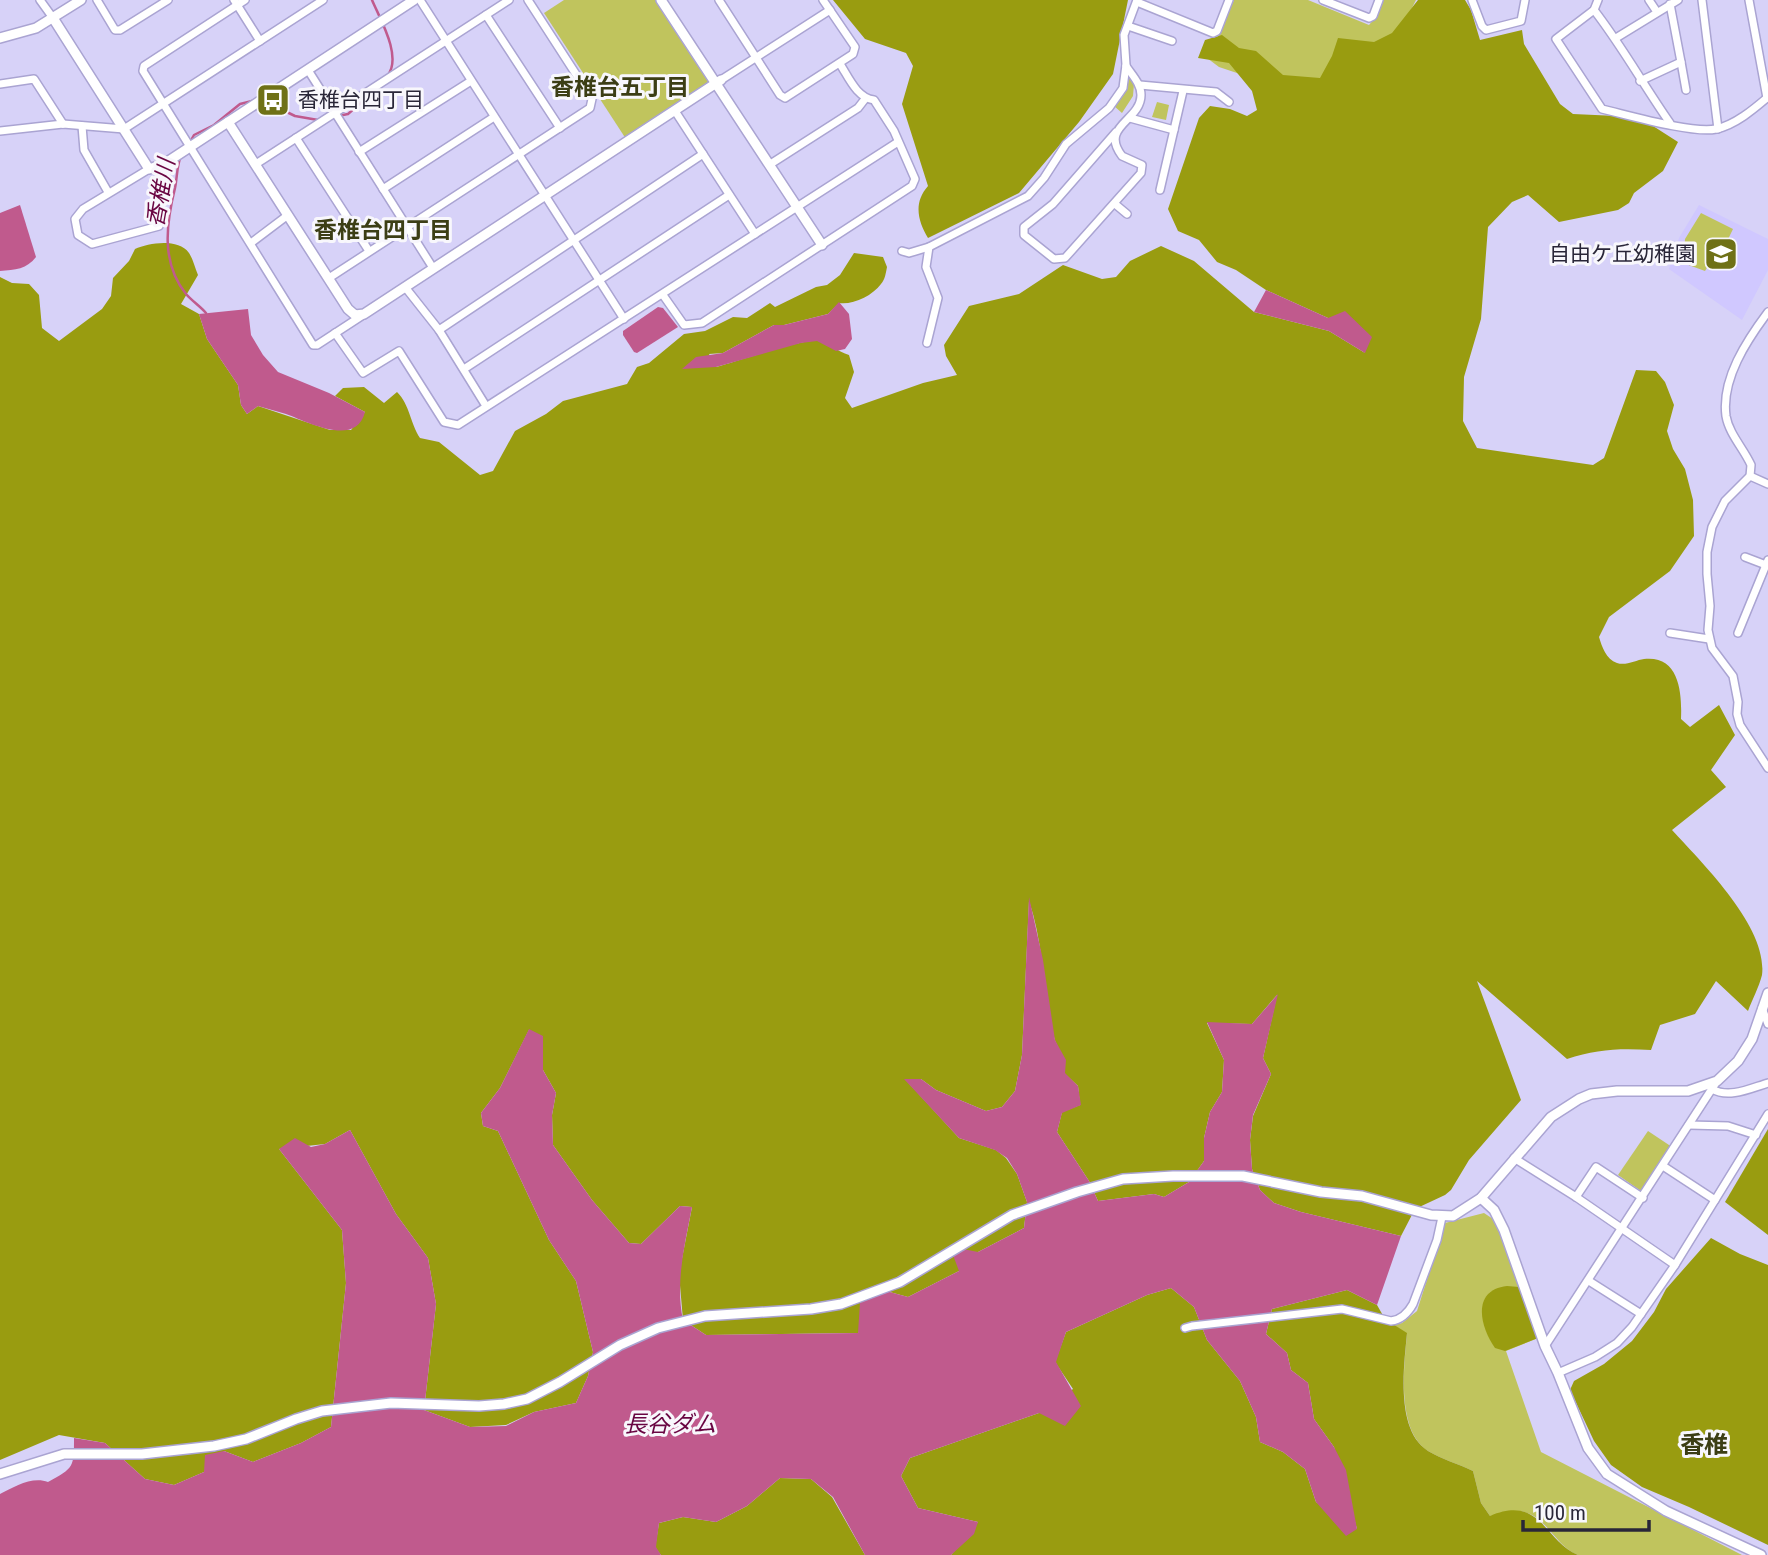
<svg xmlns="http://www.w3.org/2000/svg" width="1768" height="1555" viewBox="0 0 1768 1555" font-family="'Roboto Condensed','Noto Sans JP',sans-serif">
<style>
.built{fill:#d0c8ff}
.green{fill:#c0c45d}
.forest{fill:#999c10}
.water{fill:#c05a8d}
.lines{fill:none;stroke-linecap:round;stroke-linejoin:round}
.stream{stroke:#c05a8d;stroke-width:2.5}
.minor-casing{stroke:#aaa4d2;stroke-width:10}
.tertiary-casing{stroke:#aaa4d2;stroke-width:12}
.minor{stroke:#fff;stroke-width:7}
.tertiary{stroke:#fff;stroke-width:9}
.labels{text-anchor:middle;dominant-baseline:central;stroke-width:6;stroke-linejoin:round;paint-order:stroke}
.poi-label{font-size:21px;fill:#292638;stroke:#f8f7fc;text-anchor:start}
.neighbourhood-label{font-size:23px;font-weight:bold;fill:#3c3e15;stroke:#f8f7fc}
.water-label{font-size:23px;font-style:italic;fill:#690542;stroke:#f8f7fc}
.quarter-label{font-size:24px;font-weight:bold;fill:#3c3e15;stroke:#f8f7fc}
</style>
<rect width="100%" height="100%" fill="#d7d2f8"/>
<!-- built -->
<polygon class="built" points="1699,205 1768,239 1768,270 1742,320 1669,269 1679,238"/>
<!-- green -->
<g class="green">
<polygon points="564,0 658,0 712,82 626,139 544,13"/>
<polygon points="1234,0 1308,0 1369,25 1375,18 1382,0 1416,0 1393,45 1309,97 1219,67 1203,55 1216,41"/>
<polygon points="1129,78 1134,84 1133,96 1122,113 1114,106 1127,88"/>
<polygon points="1157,102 1169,105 1166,120 1152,117"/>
<polygon points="1701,213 1733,229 1718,260 1713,258 1705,271 1683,263 1685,239"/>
<polygon points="1648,1131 1672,1147 1641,1191 1618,1175"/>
<path d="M1484,1213L1496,1221L1538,1338L1506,1351L1541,1452L1742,1555H1578C1554,1546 1547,1514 1519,1511C1511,1511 1499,1515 1490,1516L1481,1503L1473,1471C1459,1464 1441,1459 1428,1451C1396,1430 1404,1366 1407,1334L1394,1325L1402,1323L1417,1311L1445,1223Z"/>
</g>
<!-- forest -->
<g class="forest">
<path d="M833,0H1128L1113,74L1079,122L1019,193L928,238C918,221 913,203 928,186L902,104L913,66L906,53L865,39Z"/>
<path d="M1418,0H1465L1471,10L1480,40L1522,30L1524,44L1560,104L1573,114L1639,117L1678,142L1663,171L1634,193L1629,203L1618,210L1559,222L1528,195L1512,202L1488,227L1481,319L1464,377L1463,421L1477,448L1593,465L1604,458L1636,370L1656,371L1665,382L1674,405L1667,431L1673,449L1685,469L1693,500L1694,536L1670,571L1609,617L1599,637C1602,647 1606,659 1617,663C1626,666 1636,660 1644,659C1680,655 1682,694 1681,719L1690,727L1719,705L1735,735L1711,770L1726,787L1672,830C1702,863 1768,927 1762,975C1759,987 1752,1000 1748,1011L1716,981L1695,1014L1660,1025L1651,1050C1621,1048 1596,1049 1567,1059L1477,981L1521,1100L1469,1160L1451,1190L1445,1195L1415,1209L1401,1236L1301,1212L1274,1203L1260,1190L1252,1169L1250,1140L1253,1116L1271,1074L1263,1058L1277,995L1252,1024L1207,1023L1224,1060L1222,1092L1210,1112L1204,1138V1161L1189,1182L1164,1197L1154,1194L1098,1201L1089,1181L1057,1132L1062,1112L1080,1105L1078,1086L1064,1073C1067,1054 1058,1053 1054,1037C1043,993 1044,945 1029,901L1022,1055L1015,1091L1002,1107L986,1111L936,1090L921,1079H905L959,1138L996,1150L1006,1158L1017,1174L1027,1202L1024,1228L978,1252L959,1271L908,1297L886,1291L858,1333L706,1335L683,1320L679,1274L692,1207L680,1206L641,1244L629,1243L592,1200L553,1145L552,1115L556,1093L543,1070V1037L529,1030L500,1088L481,1113L483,1126L498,1131L549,1240L576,1281L593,1352L588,1376L576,1403L534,1412L506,1425L470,1427L424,1410L436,1304L428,1258L396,1214L350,1130L325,1144L279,1149L342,1230L346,1283L331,1427L301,1443L253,1462L224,1451L204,1472L174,1485L145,1479L105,1443L59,1435L0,1460V277L12,283L29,284L39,295L42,328L59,341L102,309L111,296L113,278L129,261L135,249C149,243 178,238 189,253C193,259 195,268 198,275L181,304L199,314L207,339L238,385L241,405L247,414L258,406L330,430H351L365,412L335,396L343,388L364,387L384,403L397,392C410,405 410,423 420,438L439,442L480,475L493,471L515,431L546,414L563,401L627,384L637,367L649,363L684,334L705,331L733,317L747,318L770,303L775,307L816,287L827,285L840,275L854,253L883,257L887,267C886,272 885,280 881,284C872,296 853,305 839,303L828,314L784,325H774L723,353L709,354L716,367C736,362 803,338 819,341C829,343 838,352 849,355L854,372L845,398L852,408L923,383L957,375L946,356L944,345L969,306L1019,294L1063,265L1102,279L1116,277L1130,261L1161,246L1194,261L1254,312L1329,331L1365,353L1328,318L1266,290L1236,270L1217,262L1199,240L1178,231L1168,209L1199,118L1210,106L1230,109L1247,116L1257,110L1252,91L1229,63L1198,58L1205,40L1222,35L1239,48L1256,51L1283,75L1320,78L1332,56L1338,38L1374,42L1392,33Z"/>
<polygon points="1768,1129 1768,1235 1725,1202"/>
<polygon points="1711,1238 1740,1254 1768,1265 1768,1545 1689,1507 1642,1487 1611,1465 1594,1441 1570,1390 1574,1381 1604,1364 1632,1341 1654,1312 1666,1289"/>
<path d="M1507,1286L1519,1287L1538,1338L1505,1351L1495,1348C1480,1327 1471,1290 1507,1286Z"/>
<path d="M1171,1288L1194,1307L1207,1340L1240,1381L1256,1417L1260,1442L1283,1452L1305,1469L1316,1502L1357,1529L1334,1447L1314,1419L1308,1383L1291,1370L1287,1353L1266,1334L1272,1309L1347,1290L1377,1305L1385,1319L1407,1333C1404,1366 1395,1430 1428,1451C1441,1459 1459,1464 1473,1471L1481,1503L1490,1516C1541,1494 1545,1542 1578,1555H951L978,1522L918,1508L901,1476L910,1458L1039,1413L1073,1389L1055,1362L1066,1332L1147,1295Z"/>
<polygon points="780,1478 811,1479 832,1497 865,1555 661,1555 655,1548 659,1523 683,1517 716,1522 747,1506"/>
</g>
<!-- water -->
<g class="water">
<path d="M20,205L36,257C27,269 15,270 0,271V213Z"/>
<polygon points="1266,290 1328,318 1345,311 1372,337 1365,353 1329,331 1254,312"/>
<polygon points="839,302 849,314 852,339 845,349 836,351 817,341 801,343 716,367 682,369 696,357 723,353 774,325 784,325 828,314"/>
<polygon points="658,307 663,308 678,327 637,353 634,352 623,335 623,331"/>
<path d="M248,309L251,335L263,355L278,372L329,393L365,412C356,448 308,422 286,414C277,411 267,409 258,406L247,414L241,405L238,385L207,339L199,314Z"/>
<path d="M1029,897L1043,960L1055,1040L1066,1060L1065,1073L1078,1086L1081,1105L1062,1113L1057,1132L1089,1181L1098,1201L1154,1194L1164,1197L1189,1182L1204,1161V1138L1210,1112L1222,1092L1224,1060L1207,1022L1252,1024L1278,994L1263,1058L1271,1074L1253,1115L1250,1140L1252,1169L1260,1190L1274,1203L1301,1212L1401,1236L1377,1305L1347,1290L1272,1309L1266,1334L1287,1353L1291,1370L1308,1383L1314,1419L1334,1447L1346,1470L1357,1529L1346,1536L1316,1502L1305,1469L1283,1452L1260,1442L1256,1417L1240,1381L1207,1340L1194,1307L1171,1288L1147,1295L1066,1332L1056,1362L1081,1406L1065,1426L1039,1413L910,1458L901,1476L918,1508L978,1522L974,1534L951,1555H865L833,1497L811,1479L780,1478L747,1506L716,1522L683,1517L659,1523L656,1547L661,1555H0V1494C14,1487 32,1476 48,1482C74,1468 74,1467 74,1438L105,1443L145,1479L174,1485L204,1472L205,1455L224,1451L253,1462L301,1443L331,1427L346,1283L342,1230L279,1149L295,1138L311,1147L325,1144L350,1130L396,1214L428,1258L436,1304L424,1410L470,1427L506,1426L534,1412L576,1403L588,1376L593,1352L576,1281L549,1240L498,1131L483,1126L481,1113L500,1088L529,1029L543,1036V1070L556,1093L552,1115L553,1145L592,1200L629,1243L641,1244L680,1206L692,1207C685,1244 675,1282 683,1320L706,1335L858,1333L860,1303L886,1291L908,1297L959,1271L953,1255L963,1249L978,1252L1024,1228L1027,1202L1017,1174L1007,1158L995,1150L959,1138L904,1079H921L936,1090L986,1111L1002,1107L1015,1091L1022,1055Z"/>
</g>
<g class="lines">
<!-- stream -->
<g class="stream">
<path d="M372,0C380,19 402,56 388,75"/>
<polyline points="266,102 295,116 318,120"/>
<polyline points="338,116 348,114 378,88"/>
<polyline points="190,142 194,135 214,125 240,104 256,100"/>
<path d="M181,156C177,164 177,179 175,188C166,224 161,263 186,294C192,301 200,306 206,313"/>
</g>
<defs>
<g id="minor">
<polyline points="40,0 53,18"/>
<polyline points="97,0 115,30 120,30 168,0"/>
<polyline points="234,0 260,41"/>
<polyline points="245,0 144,66 143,71 313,345 317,345 363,315"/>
<polyline points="420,0 624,319"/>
<polyline points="719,0 780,95 785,98 853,54 855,47 823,0"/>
<polyline points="1323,0 1369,18 1373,16 1379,0"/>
<polyline points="1472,0 1482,26 1486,30 1521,21 1525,0"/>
<path d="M1598,0L1594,10L1556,39L1602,109C1628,115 1693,134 1716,129C1735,125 1754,109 1768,97"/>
<polyline points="1649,0 1657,12"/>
<polyline points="1702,0 1718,129"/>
<polyline points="1749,0 1767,98"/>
<polyline points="1137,2 1213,33 1217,31 1229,0"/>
<path d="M1594,10C1622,46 1644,86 1670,123"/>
<polyline points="486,15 560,128"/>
<polyline points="1128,26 1172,41"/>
<polyline points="1616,38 1678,0"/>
<polyline points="1681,62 1686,90"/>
<polyline points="308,70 433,268"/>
<polyline points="721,80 830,10"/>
<polyline points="1640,81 1681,62 1670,4"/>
<polyline points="0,84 34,79 63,124"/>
<polyline points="1140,85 1216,92 1229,102"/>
<polyline points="675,111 755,234"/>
<polyline points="1130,118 1174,130"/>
<polyline points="82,126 84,150 108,192"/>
<polyline points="0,131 63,124 124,129 323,0"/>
<path d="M1116,132L1053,204L1024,227V235L1054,259L1065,258L1141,173L1142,165L1122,156C1099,126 1141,121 1141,95C1141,84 1132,75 1126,66"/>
<polyline points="296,138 369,251"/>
<polyline points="359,152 471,81"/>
<polyline points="256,164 509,0"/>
<polyline points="769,165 858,108 865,99"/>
<polyline points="149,169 83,209 75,219 78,235 92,244 159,226"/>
<polyline points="383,189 494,117"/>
<polyline points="1160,190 1183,91"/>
<polyline points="1115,204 1127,214"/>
<polyline points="251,243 288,215"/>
<polyline points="902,251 909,253 929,247"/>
<polyline points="329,278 590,108 592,99 528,0"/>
<polyline points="405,287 439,330 486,406"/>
<path d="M663,295L684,325L702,323L912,186L915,179L894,131L874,100C857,98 849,78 840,64"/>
<path d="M1768,312C1747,340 1721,379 1726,416C1729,434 1744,449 1751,465L1750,476L1725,501L1712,527L1707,552V574L1710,606L1708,630L1712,648L1733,676L1738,702L1737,714L1740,725L1768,768"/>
<polyline points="439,330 703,154"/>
<polyline points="335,333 363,373 399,351 444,422 458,425 898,142"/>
<polyline points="927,343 938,298 926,267 929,247 1028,196 1044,178 1066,144 1109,108 1123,88 1126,65 1124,35 1137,0"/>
<polyline points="464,369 729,195"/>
<polyline points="1750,476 1768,484"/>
<polyline points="1745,557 1766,565"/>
<polyline points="1670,633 1709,639"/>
<polyline points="1738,633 1768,560"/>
<polyline points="1762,1008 1768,1024"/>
<path d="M1712,1089C1729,1099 1751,1088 1768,1083"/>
<polyline points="1689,1125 1728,1126 1756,1135"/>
<polyline points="1514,1158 1576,1197 1675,1265"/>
<polyline points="1663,1166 1715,1200"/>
<polyline points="1576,1197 1596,1167 1643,1198"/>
<polyline points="1589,1281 1641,1314"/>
<path d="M1185,1328L1192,1326L1342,1309L1391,1321C1401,1320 1408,1313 1413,1304L1437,1240L1442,1217"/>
<polyline points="1545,1346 1717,1081"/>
<polyline points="1558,1373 1595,1357 1617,1343 1632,1327 1675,1265 1768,1114"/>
</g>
<g id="tertiary">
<polyline points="661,0 822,245"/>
<polyline points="53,18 149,169 164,164 414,0"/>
<polyline points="0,38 36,28 81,0"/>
<polyline points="228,122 348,309 355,315 364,314 721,80"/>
<polyline points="1481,1198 1494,1210 1504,1230 1545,1346 1558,1373 1588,1448 1607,1474 1666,1511 1761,1555"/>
<polyline points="0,1474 64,1454 142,1454 214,1446 246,1439 296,1419 322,1411 391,1403 479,1406 504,1404 527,1399 560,1382 620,1345 658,1328 705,1316 811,1309 841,1304 900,1282 1012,1215 1077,1192 1123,1179 1173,1176 1243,1176 1321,1192 1362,1196 1431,1215 1453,1216 1481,1198 1551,1117 1579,1099 1591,1094 1617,1091 1688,1091 1717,1081 1738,1061 1752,1039 1768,993"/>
</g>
</defs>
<!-- minor casing -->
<use href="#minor" class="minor-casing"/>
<!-- tertiary casing -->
<use href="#tertiary" class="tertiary-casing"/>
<!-- minor -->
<use href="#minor" class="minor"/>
<!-- tertiary -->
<use href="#tertiary" class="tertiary"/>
</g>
<!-- icons -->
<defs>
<symbol id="bus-square" viewBox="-11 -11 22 22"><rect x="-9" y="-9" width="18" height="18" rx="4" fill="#6f7116" stroke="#f8f7fc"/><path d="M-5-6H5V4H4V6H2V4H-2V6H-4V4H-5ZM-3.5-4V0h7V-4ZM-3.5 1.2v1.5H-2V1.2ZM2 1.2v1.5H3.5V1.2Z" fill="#fff"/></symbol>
<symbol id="school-square" viewBox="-11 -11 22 22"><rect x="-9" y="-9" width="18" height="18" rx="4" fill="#6f7116" stroke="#f8f7fc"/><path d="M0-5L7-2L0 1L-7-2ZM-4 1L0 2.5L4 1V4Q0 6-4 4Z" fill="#fff"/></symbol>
</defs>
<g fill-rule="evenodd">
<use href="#bus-square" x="254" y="81" width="38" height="38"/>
<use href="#school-square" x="1702" y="235" width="38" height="38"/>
</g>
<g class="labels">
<!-- poi labels -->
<g class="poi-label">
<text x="298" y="100">香椎台四丁目</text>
<text x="1696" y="254" text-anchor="end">自由ケ丘幼稚園</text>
</g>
<!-- neighbourhood labels -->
<g class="neighbourhood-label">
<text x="620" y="87">香椎台五丁目</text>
<text x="383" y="230">香椎台四丁目</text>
</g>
<!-- water labels -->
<g class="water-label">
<text transform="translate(161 193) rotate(-80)">香椎川</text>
<text x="670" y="1424">長谷ダム</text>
</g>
<!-- quarter labels -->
<g class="quarter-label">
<text x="1704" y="1445">香椎</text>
</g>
</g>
<!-- scale -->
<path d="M1523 1520v10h126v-10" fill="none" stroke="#292638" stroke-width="3.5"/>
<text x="1534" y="1520" font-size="21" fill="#292638" stroke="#f8f7fc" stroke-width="5" paint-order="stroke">100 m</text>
</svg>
